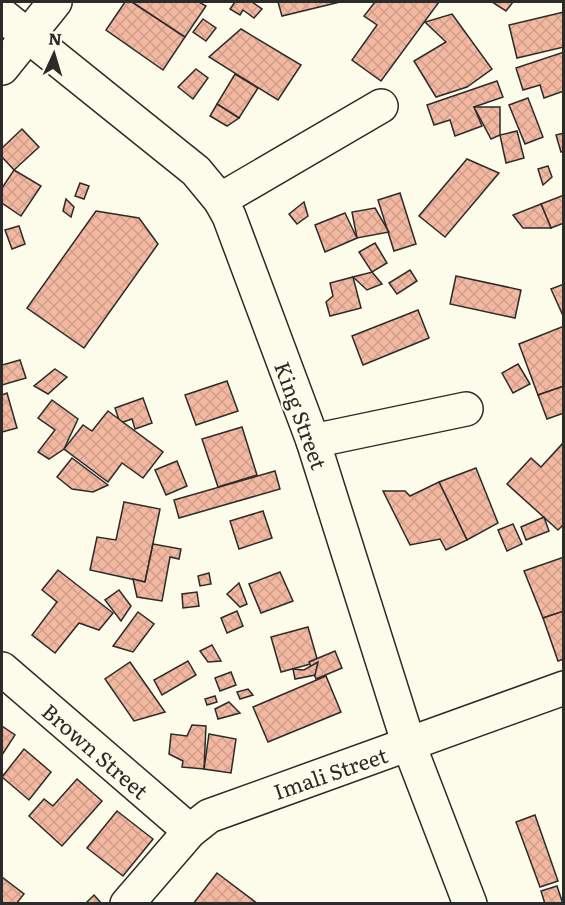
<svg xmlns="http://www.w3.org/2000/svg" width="565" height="905" viewBox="0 0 565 905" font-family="Literata,serif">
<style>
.building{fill:url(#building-cross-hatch);stroke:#2b2b2b;stroke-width:1.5}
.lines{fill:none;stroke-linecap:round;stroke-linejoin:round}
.minor-casing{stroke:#2b2b2b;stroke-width:36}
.minor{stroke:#fdfbea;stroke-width:33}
.labels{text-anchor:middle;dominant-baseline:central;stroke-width:4.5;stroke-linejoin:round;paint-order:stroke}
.street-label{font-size:21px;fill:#2b2b2b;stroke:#fdfbea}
</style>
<defs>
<pattern id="building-cross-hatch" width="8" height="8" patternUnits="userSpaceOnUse" patternTransform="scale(1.5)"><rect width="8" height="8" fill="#f2b8a0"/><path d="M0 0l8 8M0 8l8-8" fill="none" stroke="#d09e8a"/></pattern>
</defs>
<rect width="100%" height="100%" fill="#fdfbea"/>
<!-- building -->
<g class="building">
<polygon points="125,2 132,2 185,37 163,70 106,30"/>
<polygon points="132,2 199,2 206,6 185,37"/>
<polygon points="235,2 252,2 262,9 254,18 243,10 240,15 230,9"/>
<polygon points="278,2 340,2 282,16"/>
<polygon points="375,2 439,2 381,81 352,60 377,25 364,16"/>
<polygon points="492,2 513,2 506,11"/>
<polygon points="564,12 564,47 517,58 509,25"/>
<polygon points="452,14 492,69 467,87 436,97 414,61 446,42 425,22"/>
<polygon points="203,19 216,28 206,41 193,32"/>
<polygon points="241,29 301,65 278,100 209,57"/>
<polygon points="564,52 564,91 544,98 540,85 523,90 516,68"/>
<polygon points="196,69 208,78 193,99 178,87"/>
<polygon points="235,74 258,88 239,118 217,104"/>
<polygon points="497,81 503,97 474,107 482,126 455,136 450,120 434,125 427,105"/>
<polygon points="528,98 543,137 525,144 509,105"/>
<polygon points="217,104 239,118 227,126 210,116"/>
<polygon points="474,107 500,107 500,135 491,139"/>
<polygon points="22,129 39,147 14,170 2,157 2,148"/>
<polygon points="517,131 524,158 506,163 500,135"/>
<polygon points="564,133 564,151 561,152 556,135"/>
<polygon points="467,159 499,173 445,237 419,216"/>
<polygon points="548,166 552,177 543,185 538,169"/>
<polygon points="14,170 41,186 21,216 2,203 2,188"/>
<polygon points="80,183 89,186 84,199 75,196"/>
<polygon points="400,193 416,244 394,251 378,200"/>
<polygon points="564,195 564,223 551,228 541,204"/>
<polygon points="66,199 74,207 71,217 63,211"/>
<polygon points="304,202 308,216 297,224 289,214"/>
<polygon points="541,204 551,228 523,228 513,215"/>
<polygon points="375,208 389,232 357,238 352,212"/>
<polygon points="96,211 139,218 158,244 84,348 27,308"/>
<polygon points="345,213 357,238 325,252 315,225"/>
<polygon points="19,226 25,244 12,249 5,230"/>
<polygon points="375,243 387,263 372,272 359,252"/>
<polygon points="410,270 417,281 397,294 389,283"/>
<polygon points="372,272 382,284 367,290 353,277"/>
<polygon points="456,276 521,290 515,318 450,304"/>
<polygon points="353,277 361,308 330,316 326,302 333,296 330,283"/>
<polygon points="564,284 564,318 551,289"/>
<polygon points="418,310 429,338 363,365 352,336"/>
<polygon points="564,326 564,386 538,395 519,344"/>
<polygon points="20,360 26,378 2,385 2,365"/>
<polygon points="518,364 530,384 513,393 502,373"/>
<polygon points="55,369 67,377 48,394 34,386"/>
<polygon points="227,381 238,411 196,425 185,395"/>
<polygon points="564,386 564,413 547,419 538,395"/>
<polygon points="7,393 17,428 2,432 2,395"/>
<polygon points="143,398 152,423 135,429 132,419 120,423 115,408"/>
<polygon points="52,400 78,419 64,449 49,459 38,452 55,430 38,418"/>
<polygon points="108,411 163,452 143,478 122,463 108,482 64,449 83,425 92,431"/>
<polygon points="242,427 257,475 218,487 202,439"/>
<polygon points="563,443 564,524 558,530 507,484 531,458 541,467"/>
<polygon points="72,458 108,485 93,492 72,489 57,477"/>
<polygon points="177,461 187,486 166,495 155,470"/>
<polygon points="476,468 498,523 467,540 439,482"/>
<polygon points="275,471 280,489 179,518 174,500"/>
<polygon points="439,482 467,540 446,550 440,539 410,545 383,491 405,491 410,496"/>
<polygon points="124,502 160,509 145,582 90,570 97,537 116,540"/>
<polygon points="263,511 272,538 239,549 230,521"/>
<polygon points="544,517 549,531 526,540 521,527"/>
<polygon points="513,524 522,544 507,551 498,530"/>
<polygon points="153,544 181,549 179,559 170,557 162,601 137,597 133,579 145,582"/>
<polygon points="564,557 564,611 543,618 524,571"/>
<polygon points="58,570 113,613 99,630 79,623 55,653 32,635 57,602 42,590"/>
<polygon points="280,572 293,601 261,613 249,584"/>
<polygon points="209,573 211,584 200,586 198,576"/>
<polygon points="239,583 247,604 240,607 227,594"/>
<polygon points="119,590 131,606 121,621 105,600"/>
<polygon points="197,592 199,606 183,608 182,594"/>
<polygon points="237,611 243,626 227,633 221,618"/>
<polygon points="564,611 564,659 558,661 543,618"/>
<polygon points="138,612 154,624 133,652 113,646"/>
<polygon points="308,627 318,662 281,672 271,637"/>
<polygon points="212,645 221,661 208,662 200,651"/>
<polygon points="335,651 342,668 316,679 309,662"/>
<polygon points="188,661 196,675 162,695 154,680"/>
<polygon points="130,662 165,712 134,721 105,679"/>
<polygon points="318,662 315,675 295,679 293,669 304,670"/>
<polygon points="231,672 236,685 220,691 215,678"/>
<polygon points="326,676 341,712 268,742 253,707"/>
<polygon points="248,689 253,695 240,699 237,692"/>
<polygon points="215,696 217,702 207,705 205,699"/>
<polygon points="229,702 240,713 218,719 215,709"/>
<polygon points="192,725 206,726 204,769 182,767 183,761 169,754 171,734 187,736"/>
<polygon points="2,726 15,735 2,755"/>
<polygon points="209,734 236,739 231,773 204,769"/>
<polygon points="24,749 51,772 29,800 2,777"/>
<polygon points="77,779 102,801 62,846 29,816 44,799 53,806"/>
<polygon points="117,811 153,839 123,876 87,848"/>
<polygon points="535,815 558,881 540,887 516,822"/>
<polygon points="217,873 258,904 193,904"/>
<polygon points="2,877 24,894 16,904 2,904"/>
<polygon points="557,886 563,904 545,904 541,891"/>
<polygon points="94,895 102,904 85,904"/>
</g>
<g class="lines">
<defs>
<g id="minor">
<polyline points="2,15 196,171 220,200 229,216 313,441 409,745 470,904"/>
<polyline points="2,68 55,2"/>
<polyline points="220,200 381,106"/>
<polyline points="313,441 466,409"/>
<polyline points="2,669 190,831"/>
<polyline points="127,904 190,831 209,816 564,688"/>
</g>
</defs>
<!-- minor casing -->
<use href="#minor" class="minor-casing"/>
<!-- minor -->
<use href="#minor" class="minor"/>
</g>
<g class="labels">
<!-- street labels -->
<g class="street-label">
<text transform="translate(302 415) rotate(70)">King Street</text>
<text transform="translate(96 750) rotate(41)">Brown Street</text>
<text transform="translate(330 772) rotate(-19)">Imali Street</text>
</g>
</g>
<!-- border -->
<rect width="565" height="905" fill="none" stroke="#2b2b2b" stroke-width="6"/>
<!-- north arrow -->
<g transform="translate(54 54) rotate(4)" stroke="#fdfbea" stroke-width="4.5" paint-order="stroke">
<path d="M0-4.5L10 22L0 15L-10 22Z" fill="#2b2b2b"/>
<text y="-9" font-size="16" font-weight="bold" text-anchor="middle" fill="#2b2b2b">N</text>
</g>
</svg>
